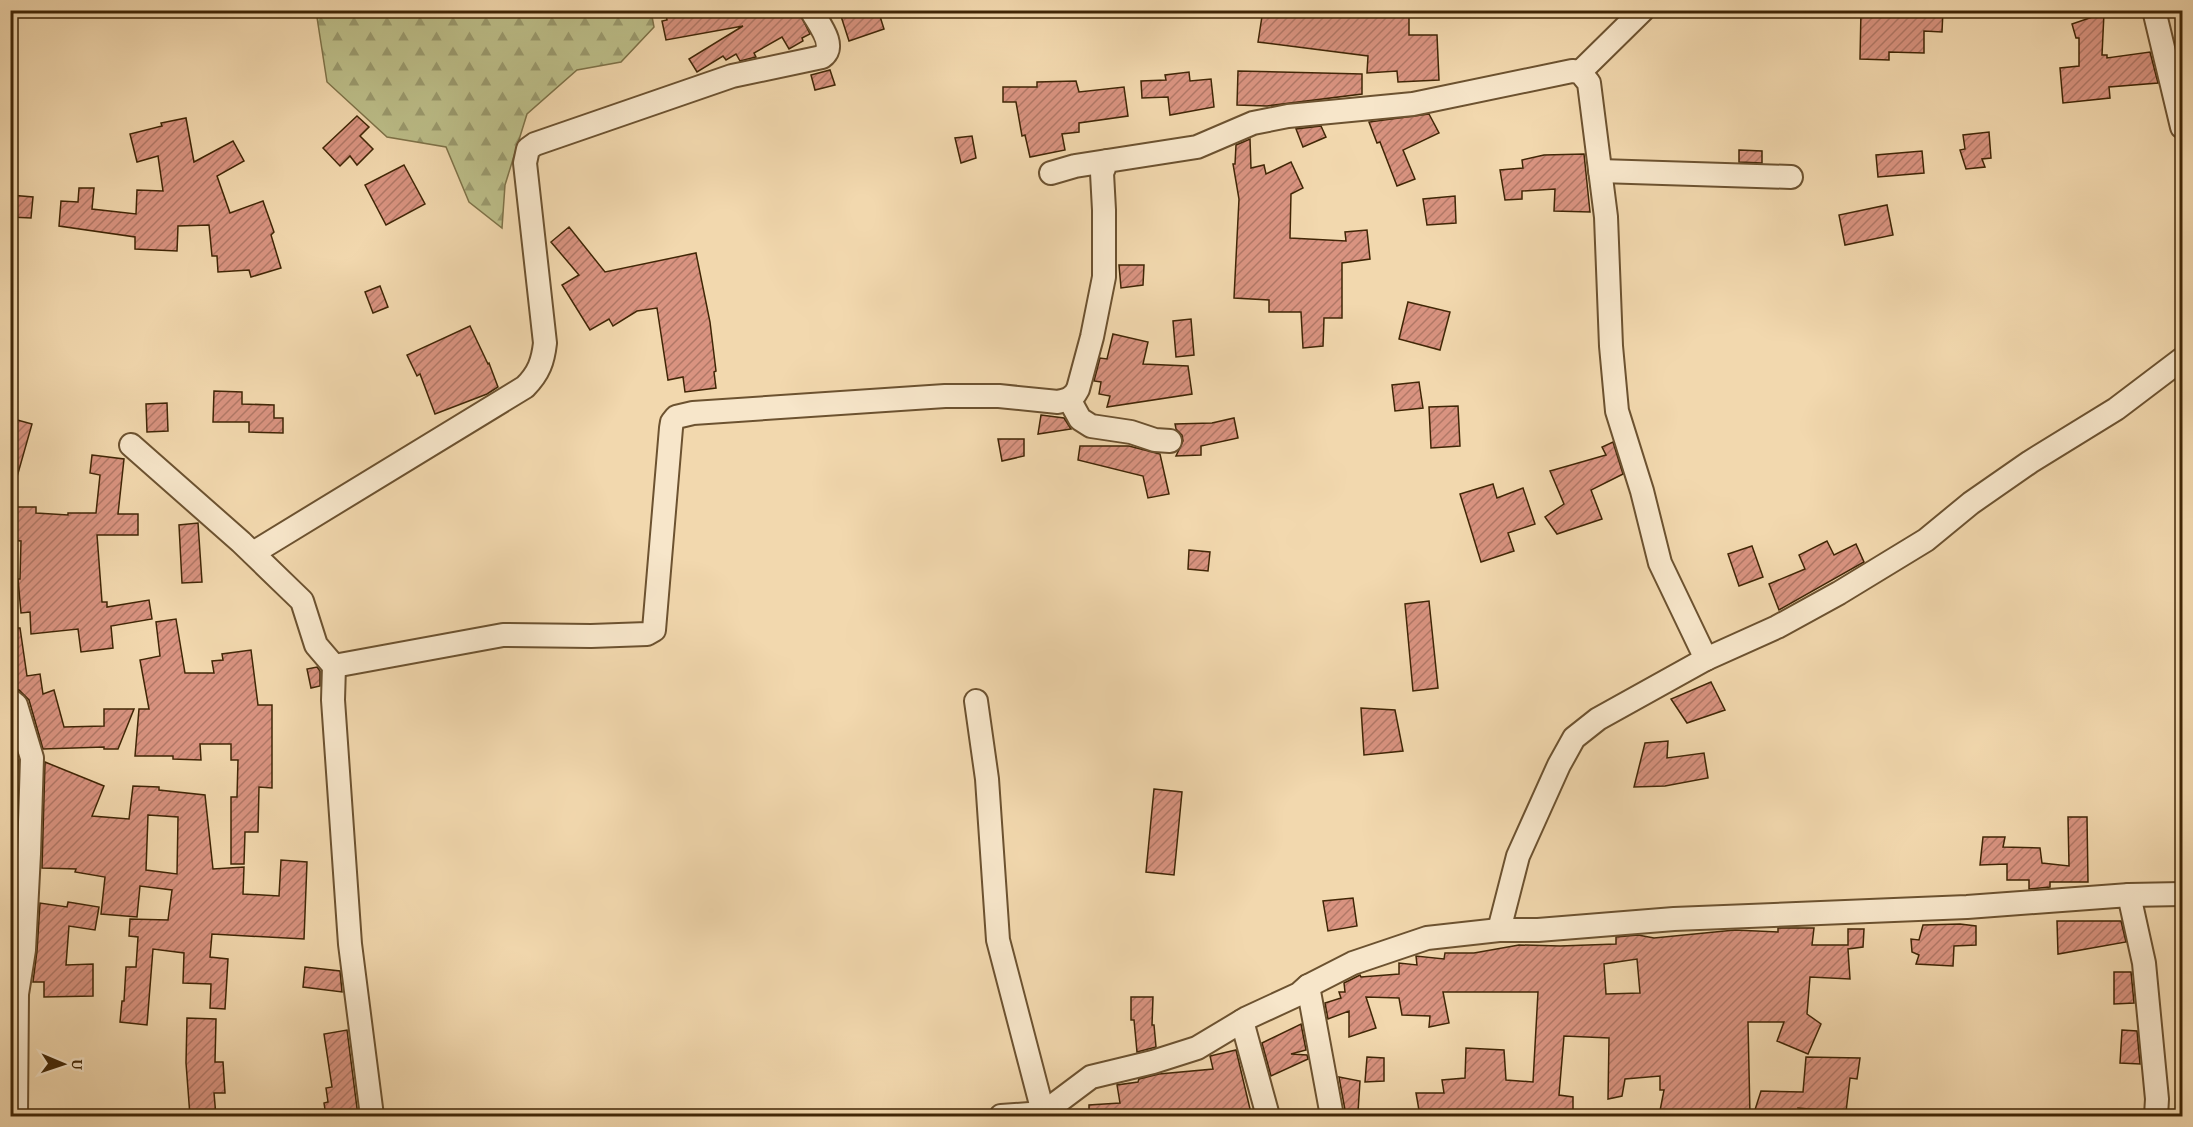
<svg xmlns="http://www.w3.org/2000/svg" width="2193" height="1127" viewBox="0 0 2193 1127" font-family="'Gentium Book Plus',serif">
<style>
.forest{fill:url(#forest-firs);stroke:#7e7248;stroke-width:1.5}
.building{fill:url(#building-hatch);stroke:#402606;stroke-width:1.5;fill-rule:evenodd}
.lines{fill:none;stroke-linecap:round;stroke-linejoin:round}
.street-casing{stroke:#6c5230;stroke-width:26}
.street{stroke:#f7e6ca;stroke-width:22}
</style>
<defs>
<pattern id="forest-firs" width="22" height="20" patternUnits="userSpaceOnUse" patternTransform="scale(1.5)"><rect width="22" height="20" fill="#bcbe89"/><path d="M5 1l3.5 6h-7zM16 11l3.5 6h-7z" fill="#9a9a6e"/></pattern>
<pattern id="building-hatch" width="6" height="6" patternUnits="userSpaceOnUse" patternTransform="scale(1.5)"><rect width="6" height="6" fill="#d99380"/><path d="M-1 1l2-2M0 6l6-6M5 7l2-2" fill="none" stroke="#b17867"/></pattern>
</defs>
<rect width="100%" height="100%" fill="#f2d8ae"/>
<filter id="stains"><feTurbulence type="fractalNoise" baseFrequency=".00333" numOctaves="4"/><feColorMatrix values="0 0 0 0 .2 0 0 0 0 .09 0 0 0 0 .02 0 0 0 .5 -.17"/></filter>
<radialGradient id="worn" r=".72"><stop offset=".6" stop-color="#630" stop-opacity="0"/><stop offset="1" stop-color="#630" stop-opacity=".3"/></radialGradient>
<!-- forest -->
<polygon class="forest" points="651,11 654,27 621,62 577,70 527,114 505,185 502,228 469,202 446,147 387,137 327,82 316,11"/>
<!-- building -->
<g class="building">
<polygon points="665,10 798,10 810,34 802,38 803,41 789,49 782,37 754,53 756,57 740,61 736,54 726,60 723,56 697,72 689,59 743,26 666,40 662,21 667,20"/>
<polygon points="839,10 862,10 864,15 878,10 884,29 849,41"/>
<polygon points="1263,10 1356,10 1356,14 1409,14 1409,35 1437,35 1439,80 1398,82 1397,71 1367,73 1368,56 1258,42"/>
<polygon points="1861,10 1943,10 1942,32 1924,31 1924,53 1889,52 1889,60 1860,59"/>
<polygon points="2104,13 2102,55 2107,55 2107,58 2150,52 2158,83 2109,87 2110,98 2063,103 2060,68 2079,66 2079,38 2076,38 2072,24"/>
<polygon points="830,70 835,85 815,90 811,75"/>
<polygon points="1238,71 1362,74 1362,94 1267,106 1237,105"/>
<polygon points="1189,72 1190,81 1211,79 1214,107 1170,115 1168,97 1142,98 1141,81 1166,80 1165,75"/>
<polygon points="1076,81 1079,92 1124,87 1128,116 1079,123 1079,132 1062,134 1065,150 1030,157 1025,135 1022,136 1016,102 1003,102 1003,87 1037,87 1037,82"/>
<polygon points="1429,114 1439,133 1403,150 1415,179 1397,186 1380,142 1377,143 1369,122"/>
<polygon points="357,116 369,127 360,136 373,149 357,165 350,156 340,166 323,148"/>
<polygon points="186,118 194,162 233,141 244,161 217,176 230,213 263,201 274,232 271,235 281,268 251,277 249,270 218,272 217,256 212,256 209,225 178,226 177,251 135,249 135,237 59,226 61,201 78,202 79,188 94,188 92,209 136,214 137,190 163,191 158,156 137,162 130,134 162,126 161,123"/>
<polygon points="1321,126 1326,137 1303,147 1296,129"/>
<polygon points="1989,132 1991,158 1982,159 1985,167 1966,169 1960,150 1965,149 1963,135"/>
<polygon points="972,136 976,158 961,163 955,138"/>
<polygon points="1250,139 1251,168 1264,165 1266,174 1291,162 1303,188 1291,194 1290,238 1346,241 1345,232 1367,230 1370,259 1342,263 1342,318 1324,318 1323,346 1303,348 1301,312 1269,312 1269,300 1234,298 1239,199 1233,164 1235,164 1236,145"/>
<polygon points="1739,150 1762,151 1762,163 1739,162"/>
<polygon points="1922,151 1924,173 1878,177 1876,155"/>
<polygon points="1584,154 1590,212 1554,211 1555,189 1522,191 1522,199 1505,200 1500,170 1523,168 1522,160 1544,155"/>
<polygon points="404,165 425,204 386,225 365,185"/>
<polygon points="10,195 33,197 31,218 10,217"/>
<polygon points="1455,196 1456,223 1427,225 1423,199"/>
<polygon points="1887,205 1893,235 1845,245 1839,215"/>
<polygon points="569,227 605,272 696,253 710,322 716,371 714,372 716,388 685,392 683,377 668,380 657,308 637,311 613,326 609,319 590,330 562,285 579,275 551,242"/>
<polygon points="1119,265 1144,265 1143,285 1121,288"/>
<polygon points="380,286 388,307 373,313 365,292"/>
<polygon points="1408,302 1450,312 1440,350 1399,339"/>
<polygon points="1191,319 1194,355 1176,357 1173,321"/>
<polygon points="470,326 488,364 489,363 498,387 487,394 435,414 420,374 417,376 407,355"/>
<polygon points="1113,334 1148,342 1143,364 1188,366 1192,394 1107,407 1110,396 1099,394 1101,382 1094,381 1100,358 1107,359"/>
<polygon points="1419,382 1423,408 1395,411 1392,385"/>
<polygon points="214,391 242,392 242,404 274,405 274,418 283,418 283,433 249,432 249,422 213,422"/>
<polygon points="167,403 168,431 147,432 146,404"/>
<polygon points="1458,406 1460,446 1431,448 1429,407"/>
<polygon points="1041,415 1064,418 1071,429 1038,434"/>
<polygon points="10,418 32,424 15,484 10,483"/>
<polygon points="1234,418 1238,438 1201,446 1201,455 1176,456 1183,441 1182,435 1176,429 1175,424 1212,423"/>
<polygon points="998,439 1024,439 1024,456 1002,461"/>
<polygon points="1613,442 1623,474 1591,490 1602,519 1557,534 1545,517 1564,504 1550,471 1606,455 1602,447"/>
<polygon points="1080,446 1129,446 1160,454 1169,494 1148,498 1143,476 1078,460"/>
<polygon points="92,455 124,459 118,514 138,514 138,535 97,535 102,602 107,602 107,607 149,600 152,619 111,626 113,648 81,652 78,629 31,634 30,612 21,613 18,579 20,579 21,541 10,540 10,507 36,507 36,513 68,515 68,513 96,513 100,475 90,473"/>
<polygon points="1493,484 1497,498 1523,488 1535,524 1508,533 1514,551 1481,562 1460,494"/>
<polygon points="198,523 202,582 182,583 179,525"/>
<polygon points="1827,541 1834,555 1856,544 1864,562 1779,610 1769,584 1805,569 1799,555"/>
<polygon points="1752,546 1763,577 1739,586 1728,554"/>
<polygon points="1189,550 1210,552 1208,571 1188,569"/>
<polygon points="1429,601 1438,688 1413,691 1405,604"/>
<polygon points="176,619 185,673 214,673 212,661 223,660 222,654 251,650 258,705 272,705 272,788 259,787 258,832 245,832 244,864 231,864 231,797 237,797 238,760 231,760 231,744 200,744 201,760 173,759 173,756 135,756 139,709 149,709 140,660 160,656 156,622"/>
<polygon points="10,628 20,628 27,676 40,674 43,694 54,690 64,727 104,726 104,709 134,709 118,749 104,749 104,747 43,749 29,700 19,690 10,687"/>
<polygon points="317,667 320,671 320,686 311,688 307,669"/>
<polygon points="1711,682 1725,710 1687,723 1671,699"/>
<polygon points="1361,708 1395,710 1403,751 1364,755"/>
<polygon points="10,736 18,760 15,868 10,868"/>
<polygon points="1668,741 1667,758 1704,753 1708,778 1665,786 1634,787 1645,743"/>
<path d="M45,762L104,786L92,816L129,819L133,786L159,787V790L205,795L213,869L244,867L243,894L279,896L281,860L307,862L304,939L212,934L210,957L228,959L225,1009L210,1008L211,984L183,983L184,953L153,949L147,1025L120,1022L122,1001H124L126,967H136L138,937L129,936L130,919L168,920L172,890L140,886L137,917L101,914L105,877L75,872L76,869L42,868ZM148,815L178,817L177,874L146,870Z"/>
<polygon points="1154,789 1182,792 1174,875 1146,872"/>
<polygon points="2068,817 2087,817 2088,882 2050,882 2050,887 2029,889 2029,880 2007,880 2007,864 1980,865 1983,837 2005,837 2003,847 2040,848 2042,863 2069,866"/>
<polygon points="10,898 13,898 10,949"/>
<polygon points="1353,898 1357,926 1328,931 1323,901"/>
<polygon points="68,902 99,907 95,930 69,926 66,965 93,964 93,996 44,997 44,982 33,982 37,951 40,903 67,907"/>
<polygon points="2057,921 2121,921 2126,942 2058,954"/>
<polygon points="1960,924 1976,926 1976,945 1954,946 1953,966 1916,964 1919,955 1912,952 1911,939 1919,940 1923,925"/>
<path d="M1778,928H1814L1812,945H1848V929H1864L1863,947L1848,949L1850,979L1810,977L1807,1014L1821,1024L1808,1054L1777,1041L1784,1022H1748L1750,1116H1659L1664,1090H1660V1076L1625,1079L1622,1096L1608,1099L1609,1038L1564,1036L1559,1095L1573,1097V1116H1420L1416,1093H1444L1442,1080L1465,1078L1466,1048L1504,1050L1506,1080L1533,1082L1538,992H1443L1449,1023L1429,1027L1430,1016L1402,1015L1399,998L1366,997L1376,1028L1349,1037V1011L1328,1019L1325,1003L1341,998L1339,992H1345L1344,983L1360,975L1361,977L1399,974V963L1417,965L1416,956L1444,959L1445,953H1474L1519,945L1560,946L1616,944V937L1638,935L1654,938L1735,930L1778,932ZM1637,959L1640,993L1606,994L1604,964Z"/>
<polygon points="305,967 340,971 342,992 303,987"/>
<polygon points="2114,972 2131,972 2134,1003 2114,1004"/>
<polygon points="1131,997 1153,997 1152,1025 1154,1025 1156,1047 1137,1052 1134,1020 1131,1020"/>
<polygon points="187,1018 216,1019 215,1062 223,1062 225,1093 214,1093 216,1116 190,1116 186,1063"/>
<polygon points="1301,1024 1306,1050 1291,1054 1307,1055 1308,1059 1271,1076 1262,1043"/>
<polygon points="347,1030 358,1116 326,1116 324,1103 328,1102 326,1088 332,1087 324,1034"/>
<polygon points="2122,1030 2137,1031 2140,1064 2120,1063"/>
<polygon points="1236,1050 1251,1113 1237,1116 1089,1116 1089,1105 1120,1103 1117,1085 1138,1082 1139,1079 1159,1074 1213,1069 1210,1056"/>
<polygon points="1367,1057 1384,1058 1384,1081 1365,1082"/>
<polygon points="1806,1057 1860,1058 1857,1079 1850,1078 1846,1112 1798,1108 1798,1115 1753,1116 1761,1091 1803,1092"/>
<polygon points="1339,1077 1360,1081 1358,1112 1345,1110"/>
</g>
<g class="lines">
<defs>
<g id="street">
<polyline points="2154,10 2182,127"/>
<polyline points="1580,72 1643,10"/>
<polyline points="1600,171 1791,177"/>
<polyline points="1051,173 1075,166 1107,161"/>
<polyline points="1069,399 1080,419 1091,426 1131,432 1155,440 1170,441"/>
<polyline points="131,445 241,542 302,601 316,645 334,666 333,700 350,944 372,1116"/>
<path d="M253,553L525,387C539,373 543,361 545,343L525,163L528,149L535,144L732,76L822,57C838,46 818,23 811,10"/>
<polyline points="334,666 503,635 591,636 647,634 654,630 671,428 672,422 676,417 693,413 945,396 999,396 1058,402 1069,399 1075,394 1078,389 1092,337 1104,277 1104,210 1102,173 1107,161 1197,147 1253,123 1288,116 1413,104 1572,71 1580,72 1589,83 1606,217 1611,346 1617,411 1642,491 1660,563 1706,659"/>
<polyline points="10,700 16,705 32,758 29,854 24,950 17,994 16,1116"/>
<polyline points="976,701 987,779 998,940 1044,1116"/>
<polyline points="2129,895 2182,894"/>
<polyline points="1499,930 1518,856 1559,765 1574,738 1598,719 1706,659 1777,627 1839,593 1926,540 1971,503 2030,462 2116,409 2182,359"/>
<polyline points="1308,986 1332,1116"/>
<polyline points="1242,1021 1268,1116"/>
<polyline points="1001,1116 1043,1113 1091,1077 1153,1062 1197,1048 1247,1018 1299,994 1308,986 1353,963 1427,938 1499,930 1538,930 1674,919 1967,907 2129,895 2144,963 2157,1099 2156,1116"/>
</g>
</defs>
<!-- street casing -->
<use href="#street" class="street-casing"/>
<!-- street -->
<use href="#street" class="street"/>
</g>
<!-- margin -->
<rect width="2193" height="1127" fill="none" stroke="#f2d8ae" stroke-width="36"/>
<rect x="12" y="12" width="2169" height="1103" fill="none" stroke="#402606" stroke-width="3"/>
<rect x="18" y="18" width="2157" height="1091" fill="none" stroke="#402606" stroke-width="1.5"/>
<!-- north arrow -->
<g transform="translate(63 1064) rotate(92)" stroke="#f7e6ca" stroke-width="4.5" paint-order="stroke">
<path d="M0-4.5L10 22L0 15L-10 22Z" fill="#402606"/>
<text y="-9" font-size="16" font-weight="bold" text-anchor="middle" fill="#402606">U</text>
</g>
<rect width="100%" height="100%" filter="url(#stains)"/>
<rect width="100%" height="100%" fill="url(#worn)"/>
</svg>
